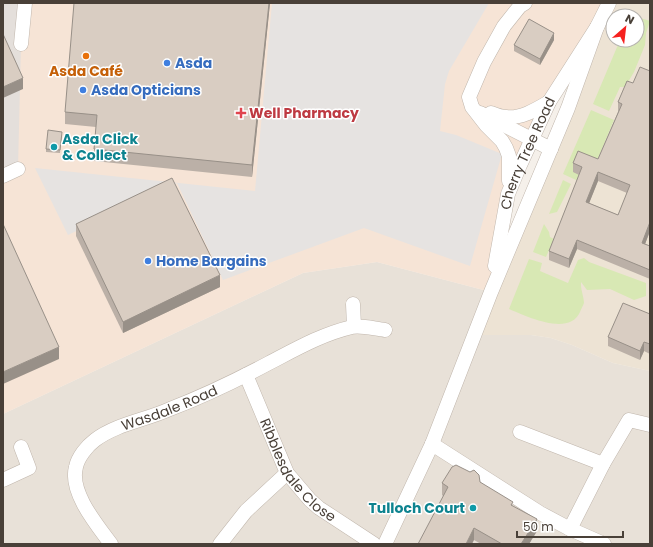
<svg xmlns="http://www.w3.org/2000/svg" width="653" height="547" viewBox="0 0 653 547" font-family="Poppins,sans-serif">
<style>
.residential{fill:#e8e1d8}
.commercial{fill:#f6e4d6}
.industrial{fill:#e4dfdb}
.education{fill:#ede3d4;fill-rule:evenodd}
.green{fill:#d8e8b4}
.parking{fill:#e6e3e1}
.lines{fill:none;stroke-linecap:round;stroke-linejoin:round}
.minor-casing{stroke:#c0b6ac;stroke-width:15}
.minor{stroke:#fff;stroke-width:14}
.wall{fill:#bbb0a7;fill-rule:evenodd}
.shaded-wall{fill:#989088}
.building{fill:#d9cdc2;stroke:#989088;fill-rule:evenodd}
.food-dot{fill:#e8710a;stroke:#fff;stroke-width:1.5}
.shop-dot{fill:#3f7fe0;stroke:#fff;stroke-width:1.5}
.health-dot{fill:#e0444e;stroke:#fff;stroke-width:1.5}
.culture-dot{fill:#0f9aa8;stroke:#fff;stroke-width:1.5}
.labels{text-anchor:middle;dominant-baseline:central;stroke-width:3;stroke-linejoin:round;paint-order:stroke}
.shop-label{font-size:14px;font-weight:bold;fill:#366cbe;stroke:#fff;text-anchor:start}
.food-label{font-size:14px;font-weight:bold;fill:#c56008;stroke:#fff}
.health-label{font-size:14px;font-weight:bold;fill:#be3a42;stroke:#fff;text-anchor:start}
.culture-label{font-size:14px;font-weight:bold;fill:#0d838f;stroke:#fff;text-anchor:start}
.street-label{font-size:14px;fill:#494038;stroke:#fff}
</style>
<rect width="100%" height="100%" fill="#f5f0ea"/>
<!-- residential -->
<polygon class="residential" points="377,262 491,292 531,335 551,338 572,345 613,363 650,371 650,544 3,544 3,414 303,273"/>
<!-- commercial -->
<polygon class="commercial" points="25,3 609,3 520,165 491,292 377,262 303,273 3,414 3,176 21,44"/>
<!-- industrial -->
<polygon class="industrial" points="3,3 25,3 21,44 18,169 3,176"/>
<!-- education -->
<path class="education" d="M609,3H650V371L613,363L572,345L551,338L531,335H474ZM613,16H637V40H613Z"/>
<!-- green -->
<g class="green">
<polygon points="637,17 650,21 646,33 645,45 634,72 625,87 620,87 609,111 593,104 620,40 637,40"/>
<polygon points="591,110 614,120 587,185 563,174"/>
<polygon points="563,180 571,184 557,212 549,214"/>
<polygon points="544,224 549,232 550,237 554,239 546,257 533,252"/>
<path d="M584,258L589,262L646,283V296L634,300L610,289L587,290L581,282V285C581,290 584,298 584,303C583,306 581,309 580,312C569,337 526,316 509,309L529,259L542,263L540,271L568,283L578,260Z"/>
</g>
<!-- parking -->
<polygon class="parking" points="272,3 489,3 449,71 445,84 440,131 456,135 502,154 470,266 364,228 223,280 177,183 68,235 35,168 255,191"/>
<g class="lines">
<defs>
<g id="minor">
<polyline points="21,44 25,3"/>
<polyline points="480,113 551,149"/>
<path d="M491,113C496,115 501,117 506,117C521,119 537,109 549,102"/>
<polyline points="3,176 18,169"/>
<polyline points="509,181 509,156 506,148 502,141 486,125 472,107 469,97 484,62 504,26 520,6 525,3"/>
<path id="s1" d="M495,266L508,194L520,165L549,102L597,27L609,3"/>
<polyline points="353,304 354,326"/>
<path id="s2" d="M246,375L287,473L310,500L319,508L374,544"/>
<polyline points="520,432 603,464"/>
<polyline points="432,444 540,513 570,529 604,544"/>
<polyline points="3,480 29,468 21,447"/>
<polyline points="570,529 603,464 629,420 650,425"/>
<path id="s3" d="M111,544C97,525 69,492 76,467C78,457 87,446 95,440C116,424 146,420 170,409C204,396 237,380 269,363C296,349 322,334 352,327C361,325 375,329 385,330"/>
<polyline points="220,544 246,511 287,473"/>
<polyline points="385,544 432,444 491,292 568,108 597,27"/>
</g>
</defs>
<!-- minor casing -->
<use href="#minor" class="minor-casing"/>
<!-- minor -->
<use href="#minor" class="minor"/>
</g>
<!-- wall -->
<g class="wall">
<polygon points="270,3 252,177 94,161 94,149 96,127 65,124 65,112"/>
<polygon points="554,40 540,65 514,51 514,45"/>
<path d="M627,81L650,231L645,244L650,246V279L577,249L569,268L549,260V251L579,175L573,172V163L598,159L618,112V102ZM598,181L627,193L618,215L589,203Z"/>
<polygon points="62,135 60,153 46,152 46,149"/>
<polygon points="76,224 220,287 123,333 76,236"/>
<polygon points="650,314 650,354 644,351 640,360 608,346 608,337"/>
<polygon points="480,482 513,506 537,531 529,544 481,544 474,540 443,496 442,495 442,483"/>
</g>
<!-- shaded-wall -->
<g class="shaded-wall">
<polygon points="269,3 270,3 252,177 252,165"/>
<polygon points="554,33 554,40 540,65 540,59"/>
<polygon points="23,78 23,89 3,98 3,87"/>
<polygon points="598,172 598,181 586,211 586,202"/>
<polygon points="650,222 650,231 642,252 642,243"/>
<polygon points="577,240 577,249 569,268 569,259"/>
<polygon points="220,275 220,287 123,333 123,322"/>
<polygon points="644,342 644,351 640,360 640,351"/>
<polygon points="59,347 59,359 3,384 3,372"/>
<polygon points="537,519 537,531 529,544 521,544"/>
<polygon points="474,528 474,540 472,544 466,544"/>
</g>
<!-- building -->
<g class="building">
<polygon points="74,3 269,3 252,165 94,149 97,115 65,112"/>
<polygon points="529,19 554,33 540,59 514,45"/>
<polygon points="3,34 23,78 3,87"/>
<path d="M640,67L650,71V222L642,243L650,246V270L577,240L569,259L549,251L582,167L573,163L578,151L598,159L622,104L618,102L627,81L633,83ZM598,172L630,185L618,215L586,202Z"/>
<polygon points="48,130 62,132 60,150 46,149"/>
<polygon points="172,178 220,275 123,322 76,224"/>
<polygon points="3,224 59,347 3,372"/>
<polygon points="623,303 650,314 650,344 644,342 640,351 608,337"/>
<polygon points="456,465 470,472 474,470 479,475 480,482 513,502 511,505 537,519 521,544 502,544 474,528 466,544 418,544 448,487 442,483 452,467"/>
</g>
<!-- markers -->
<circle class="food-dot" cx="86" cy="56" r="4"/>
<g class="shop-dot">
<circle cx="167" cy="63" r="4"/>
<circle cx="83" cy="90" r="4"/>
<circle cx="148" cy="261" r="4"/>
</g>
<path class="health-dot" d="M239 107h4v4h4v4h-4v4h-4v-4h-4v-4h4z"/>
<g class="culture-dot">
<circle cx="54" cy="147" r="4"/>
<circle cx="473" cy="508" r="4"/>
</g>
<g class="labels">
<!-- shop labels -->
<g class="shop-label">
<text x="175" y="63">Asda</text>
<text x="91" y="90">Asda Opticians</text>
<text x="156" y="261">Home Bargains</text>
</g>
<!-- food labels -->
<g class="food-label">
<text x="86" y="71">Asda Café</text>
</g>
<!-- health labels -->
<g class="health-label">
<text x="249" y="113">Well Pharmacy</text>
</g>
<!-- culture labels -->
<g class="culture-label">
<text x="62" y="139">Asda Click<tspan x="62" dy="16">&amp; Collect</tspan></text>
<text x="465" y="508" text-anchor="end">Tulloch Court</text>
</g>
<!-- street labels -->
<g class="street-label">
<text stroke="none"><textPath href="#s1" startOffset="118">Cherry Tree Road</textPath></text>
<text stroke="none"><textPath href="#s3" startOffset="202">Wasdale Road</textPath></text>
<text stroke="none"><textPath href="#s2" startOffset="110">Ribblesdale Close</textPath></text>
</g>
</g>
<!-- border -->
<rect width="653" height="547" fill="none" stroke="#494038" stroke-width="8"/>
<!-- north arrow -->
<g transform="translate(625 28) rotate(28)"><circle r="19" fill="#ffffff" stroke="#b6b3af"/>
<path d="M0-3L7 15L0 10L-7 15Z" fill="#f6211f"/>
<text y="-6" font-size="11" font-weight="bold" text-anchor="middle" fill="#494038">N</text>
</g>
<!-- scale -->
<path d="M517 531v6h106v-6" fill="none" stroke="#494038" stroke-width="2"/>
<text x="523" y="531" font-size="12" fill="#494038" stroke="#ffffff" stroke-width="3" paint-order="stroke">50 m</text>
</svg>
